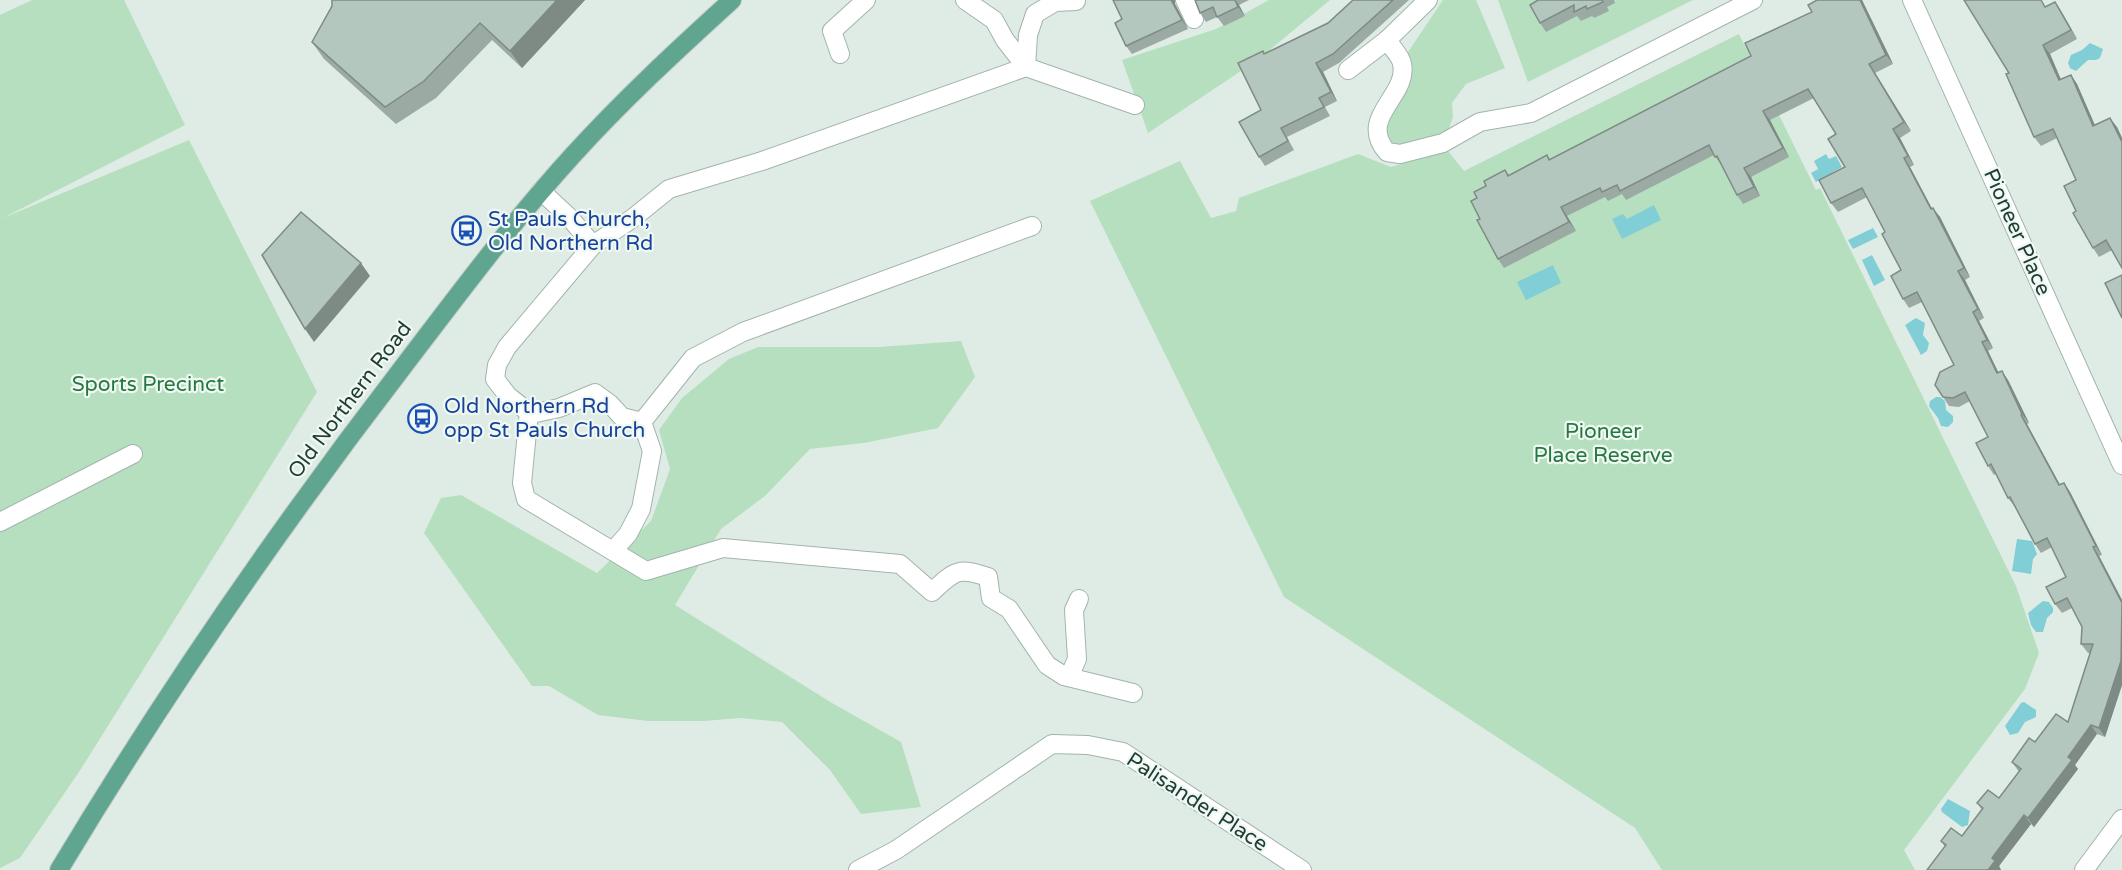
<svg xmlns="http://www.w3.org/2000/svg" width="2122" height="870" viewBox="0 0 2122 870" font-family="'Varela Round',sans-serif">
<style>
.green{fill:#b6dfbf}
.water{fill:#82ced6}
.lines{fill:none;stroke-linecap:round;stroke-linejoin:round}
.minor-casing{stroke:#a2b4ac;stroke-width:20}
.major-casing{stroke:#c0c9c6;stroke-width:20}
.minor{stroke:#fff;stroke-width:18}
.major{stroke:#60a58f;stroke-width:18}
.wall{fill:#9baba3}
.shaded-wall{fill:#7e8b85}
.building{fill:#b4c7be;stroke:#7e8b85;stroke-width:1.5}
.labels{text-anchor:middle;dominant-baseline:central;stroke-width:4.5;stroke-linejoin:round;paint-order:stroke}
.transit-label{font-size:21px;fill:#164399;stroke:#f0f8f4;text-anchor:start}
.street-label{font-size:21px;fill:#1f3d33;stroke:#f0f8f4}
.park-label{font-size:21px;fill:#267840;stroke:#f0f8f4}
</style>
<rect width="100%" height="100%" fill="#dfece5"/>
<!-- green -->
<g class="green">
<polygon points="32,0 124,0 185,125 3,218 189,140 317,392 81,769 20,858 0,868 0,15"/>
<polygon points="1269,0 1330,0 1259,59 1148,133 1122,60 1216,29"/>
<polygon points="1443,0 1476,0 1505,68 1466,84 1452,103 1453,117 1448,132 1405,156 1382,138 1403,91 1408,52"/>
<polygon points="1498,0 1693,0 1528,82"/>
<polygon points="1739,34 1816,190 1820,188 2016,586 2039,653 2025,689 1904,850 1915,870 1662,870 1635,828 1284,597 1090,201 1180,161 1211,218 1236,211 1239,198 1358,154 1391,167 1447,150 1464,171"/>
<polygon points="961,341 975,377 938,428 864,443 810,449 765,496 721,529 675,605 832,703 901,742 921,807 861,814 830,770 782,722 740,718 704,721 648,721 598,715 549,686 532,686 424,533 441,498 461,495 597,573 651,521 670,469 659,430 682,398 729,359 758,347 879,347"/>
</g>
<!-- water -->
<g class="water">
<polygon points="2090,43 2103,49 2100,58 2096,60 2088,60 2076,71 2070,68 2068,63 2071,55 2082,50"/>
<polygon points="1826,154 1829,159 1836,156 1842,167 1816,182 1811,173 1818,169 1814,161"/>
<polygon points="1654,205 1661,220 1622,239 1612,219 1623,214 1627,219"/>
<polygon points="1873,228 1878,237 1853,249 1848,240"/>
<polygon points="1872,255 1885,280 1874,286 1862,260"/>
<polygon points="1553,265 1561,283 1526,300 1517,282"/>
<polygon points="1916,318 1925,323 1923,335 1929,343 1927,351 1921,355 1905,325"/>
<polygon points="1936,397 1940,397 1945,401 1946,410 1953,416 1953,422 1948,427 1941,426 1938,418 1929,406 1930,401"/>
<polygon points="2017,539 2032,541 2037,554 2033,559 2031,574 2012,571"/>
<polygon points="2043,601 2049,602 2053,608 2053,612 2047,618 2043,632 2036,632 2031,625 2028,613"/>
<polygon points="2024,702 2036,710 2036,717 2025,722 2018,733 2010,735 2005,726 2021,703"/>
<polygon points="1948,799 1970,811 1968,825 1962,827 1942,812 1941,809"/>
</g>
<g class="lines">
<defs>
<g id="minor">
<polyline points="965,0 994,20 1005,40 1026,67 1028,35 1035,14 1055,2 1076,1"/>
<polyline points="1185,0 1194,19"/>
<polyline points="1912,0 2122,465"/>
<polyline points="1387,40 1428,0"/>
<polyline points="840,54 832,31 866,0"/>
<path d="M1348,70L1387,40C1391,47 1401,56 1402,64C1409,96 1357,117 1387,152L1400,154L1443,143L1480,122L1531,113L1753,0"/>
<polyline points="541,191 569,217 593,245 633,218 669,189 762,161 1026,67 1135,105"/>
<polyline points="593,245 507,347 497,365 495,379 508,396 531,414 559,408 595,393 610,404 622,417 642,422 652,451 641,509 628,534 613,551"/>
<path d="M529,412L522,483L526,499L646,571L723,548L900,564L932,592C955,570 959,567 988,577L991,598L1009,609L1047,665L1064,676L1133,693"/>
<polyline points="642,422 693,358 743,332 1032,226"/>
<polyline points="0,522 133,454"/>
<polyline points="1069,677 1077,659 1074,610 1079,599"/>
<polyline points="858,870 896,850 1052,744 1088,745 1123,752 1302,870"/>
<polyline points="2084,870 2122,819"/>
</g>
<path id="major" d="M59,870C164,695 279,528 403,367C458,295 512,222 573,155C623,100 677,50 732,0"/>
</defs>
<!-- minor casing -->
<use href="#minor" class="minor-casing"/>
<!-- major casing -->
<use href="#major" class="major-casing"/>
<!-- minor -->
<use href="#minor" class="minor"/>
<!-- major -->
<use href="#major" class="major"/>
</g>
<!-- wall -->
<g class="wall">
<polygon points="585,0 522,68 492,40 436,98 396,124 324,59 312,42"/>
<polygon points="1195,0 1249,0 1239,5 1245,16 1224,26 1217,17 1206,22 1200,13"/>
<polygon points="1353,0 1409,0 1339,63 1323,72 1337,101 1325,107 1330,116 1287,137 1294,150 1265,166 1259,157 1263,51 1265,54 1328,23"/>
<polygon points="1538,0 1614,0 1615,3 1607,7 1609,11 1594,18 1592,16 1581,21 1577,16 1546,32 1540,23"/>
<polygon points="1817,0 1862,0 1893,64 1875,73 1911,131 1900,138 1914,165 1910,167 1932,209 1940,217 1970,277 1965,280 1984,318 1979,321 1993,348 1988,351 1998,372 2008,380 2029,423 2027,424 2060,485 2064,483 2070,492 2102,555 2099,556 2122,600 2122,685 2105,737 2097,734 2075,765 2078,769 2034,827 2031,824 1999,866 2001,870 1927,870 1945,847 1941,841 1962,836 1982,810 1977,803 1999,798 2019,772 2012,762 2035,742 2068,722 2091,653 2088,653 2081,644 2082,627 2072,608 2062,613 2055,604 2066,577 2052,547 2041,553 2035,544 2015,506 2015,507 2008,498 1996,474 1994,475 1988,466 1988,437 1970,401 1959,407 1949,406 1935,385 1954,365 1922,302 1909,308 1903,299 1901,270 1885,232 1867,197 1838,212 1831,203 1845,167 1836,134 1814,98 1770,120 1789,157 1751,177 1760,196 1743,204 1737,195 1722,166 1714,155 1626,200 1622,194 1608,201 1605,197 1567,216 1576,231 1504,268 1498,259 1480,219 1477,198 1486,186 1505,170 1509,175 1547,155 1550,159 1751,56 1812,12"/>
<polygon points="2055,2 2061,11 2077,39 2050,54 2061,80 2071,75 2077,84 2095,125 2117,127 2122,138 2122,268 2112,250 2099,257 2093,248 2076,211 2076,180 2057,138 2041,146 2034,137 2009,73 2047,7"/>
<polygon points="1175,4 1188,29 1132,54 1126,46 1122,19"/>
</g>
<!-- shaded-wall -->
<g class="shaded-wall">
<polygon points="557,0 585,0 522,68 510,51"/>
<polygon points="1171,0 1175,0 1175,4 1188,29 1182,20"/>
<polygon points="1235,0 1239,5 1245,16 1238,7"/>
<polygon points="1860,0 1862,0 1893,64 1886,55"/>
<polygon points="2055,2 2061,11 2077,39 2071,30"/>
<polygon points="2043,45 2050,54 2065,89 2059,80"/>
<polygon points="1316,63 1323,72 1337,101 1331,92"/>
<polygon points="1869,64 1875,73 1911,131 1904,122"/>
<polygon points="2071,75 2077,84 2099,135 2093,126"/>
<polygon points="1763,111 1770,120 1789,157 1783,148"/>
<polygon points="2110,118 2117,127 2122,138 2122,142"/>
<polygon points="1893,129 1900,138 1914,165 1908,156"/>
<polygon points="1904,158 1910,167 1937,218 1931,209"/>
<polygon points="1744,168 1751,177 1760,196 1754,187"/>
<polygon points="1561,207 1567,216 1576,231 1569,222"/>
<polygon points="1933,208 1940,217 1970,277 1964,268"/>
<polygon points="361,263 370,276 314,342 305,329"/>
<polygon points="1958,271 1965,280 1984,318 1978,309"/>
<polygon points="1973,312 1979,321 1993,348 1987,340"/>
<polygon points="1982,342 1988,351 2003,382 1997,373"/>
<polygon points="2002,371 2008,380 2029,423 2022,414"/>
<polygon points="2021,415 2027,424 2065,494 2059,485"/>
<polygon points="2064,483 2070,492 2102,555 2096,546"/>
<polygon points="2093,547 2099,556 2122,600 2122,603"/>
<polygon points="2122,628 2122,685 2105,737 2099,728"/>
<polygon points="2091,725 2097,734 2075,765 2078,769 2034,827 2028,818 2068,757"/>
<polygon points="2024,815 2031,824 1999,866 2001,870 1988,870 1992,858"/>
</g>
<!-- building -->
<g class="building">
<polygon points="332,0 557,0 510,51 480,23 424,81 385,107 312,42 332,6"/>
<polygon points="1113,0 1171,0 1182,20 1126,46 1115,23 1122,19"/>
<polygon points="1195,0 1235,0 1238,7 1217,17 1213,7 1200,13"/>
<polygon points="1353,0 1393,0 1333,54 1316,63 1331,92 1319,98 1324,107 1281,128 1288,141 1259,157 1239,122 1261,110 1238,63 1263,51 1264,54 1328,23"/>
<polygon points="1538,0 1602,0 1603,2 1587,9 1586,6 1574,12 1574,5 1540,23 1530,5"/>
<polygon points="1817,0 1860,0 1886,55 1869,64 1904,122 1893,129 1908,156 1904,158 1931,209 1933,208 1964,268 1958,271 1978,309 1973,312 1987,340 1982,342 1997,373 2002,371 2022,414 2021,415 2059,485 2064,483 2096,546 2093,547 2122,603 2121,661 2099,728 2091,725 2068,757 2072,760 2028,818 2024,815 1992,858 1995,861 1988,870 1927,870 1946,845 1941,841 1951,828 1962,836 1983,808 1977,803 1988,790 1999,798 2021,769 2012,762 2029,738 2035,742 2056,714 2068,722 2093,644 2081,644 2082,627 2067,598 2055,604 2046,587 2066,577 2047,538 2035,544 2010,497 2008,498 1991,464 1988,466 1976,443 1988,437 1965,392 1953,398 1943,397 1935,385 1940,372 1954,365 1917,292 1903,299 1891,276 1901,270 1882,234 1885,232 1862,188 1831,203 1819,180 1845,167 1828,139 1836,134 1808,89 1763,111 1783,148 1744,168 1754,187 1737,195 1717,156 1715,157 1709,145 1620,191 1617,185 1602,192 1600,188 1561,207 1569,222 1498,259 1477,220 1480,219 1471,201 1477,198 1474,192 1486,186 1484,181 1505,170 1508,176 1547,155 1549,160 1751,56 1745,43 1812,12 1808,5"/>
<polygon points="1964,0 2041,0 2045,7 2055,2 2071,30 2043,45 2059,80 2071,75 2093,126 2110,118 2122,142 2122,268 2106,240 2093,248 2073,213 2076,211 2064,186 2076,180 2053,129 2034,137 2006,74 2009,73"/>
<polygon points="301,212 361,263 305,329 262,255"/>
<polygon points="2122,275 2122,318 2105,283"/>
</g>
<!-- icons -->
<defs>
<symbol id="bus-ring" viewBox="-11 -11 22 22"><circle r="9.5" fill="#f0f8f4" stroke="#1a4fb4" stroke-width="1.5"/><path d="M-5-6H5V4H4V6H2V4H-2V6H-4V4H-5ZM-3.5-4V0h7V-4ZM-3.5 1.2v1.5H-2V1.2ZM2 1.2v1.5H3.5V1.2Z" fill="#1a4fb4"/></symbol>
</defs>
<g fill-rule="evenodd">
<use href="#bus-ring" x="450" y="214" width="33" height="33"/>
<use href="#bus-ring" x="406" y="402" width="33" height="33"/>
</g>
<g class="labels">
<!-- transit labels -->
<g class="transit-label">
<text x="488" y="219">St Pauls Church,<tspan x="488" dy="24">Old Northern Rd</tspan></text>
<text x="444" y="406">Old Northern Rd<tspan x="444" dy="24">opp St Pauls Church</tspan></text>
</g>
<!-- street labels -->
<g class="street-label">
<text transform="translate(2017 232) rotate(66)">Pioneer Place</text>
<text transform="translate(350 400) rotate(-53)">Old Northern Road</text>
<text transform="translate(1197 802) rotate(33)">Palisander Place</text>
</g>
<!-- park labels -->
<g class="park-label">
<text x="148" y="384">Sports Precinct</text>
<text x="1603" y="431">Pioneer<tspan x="1603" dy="24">Place Reserve</tspan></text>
</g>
</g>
</svg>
